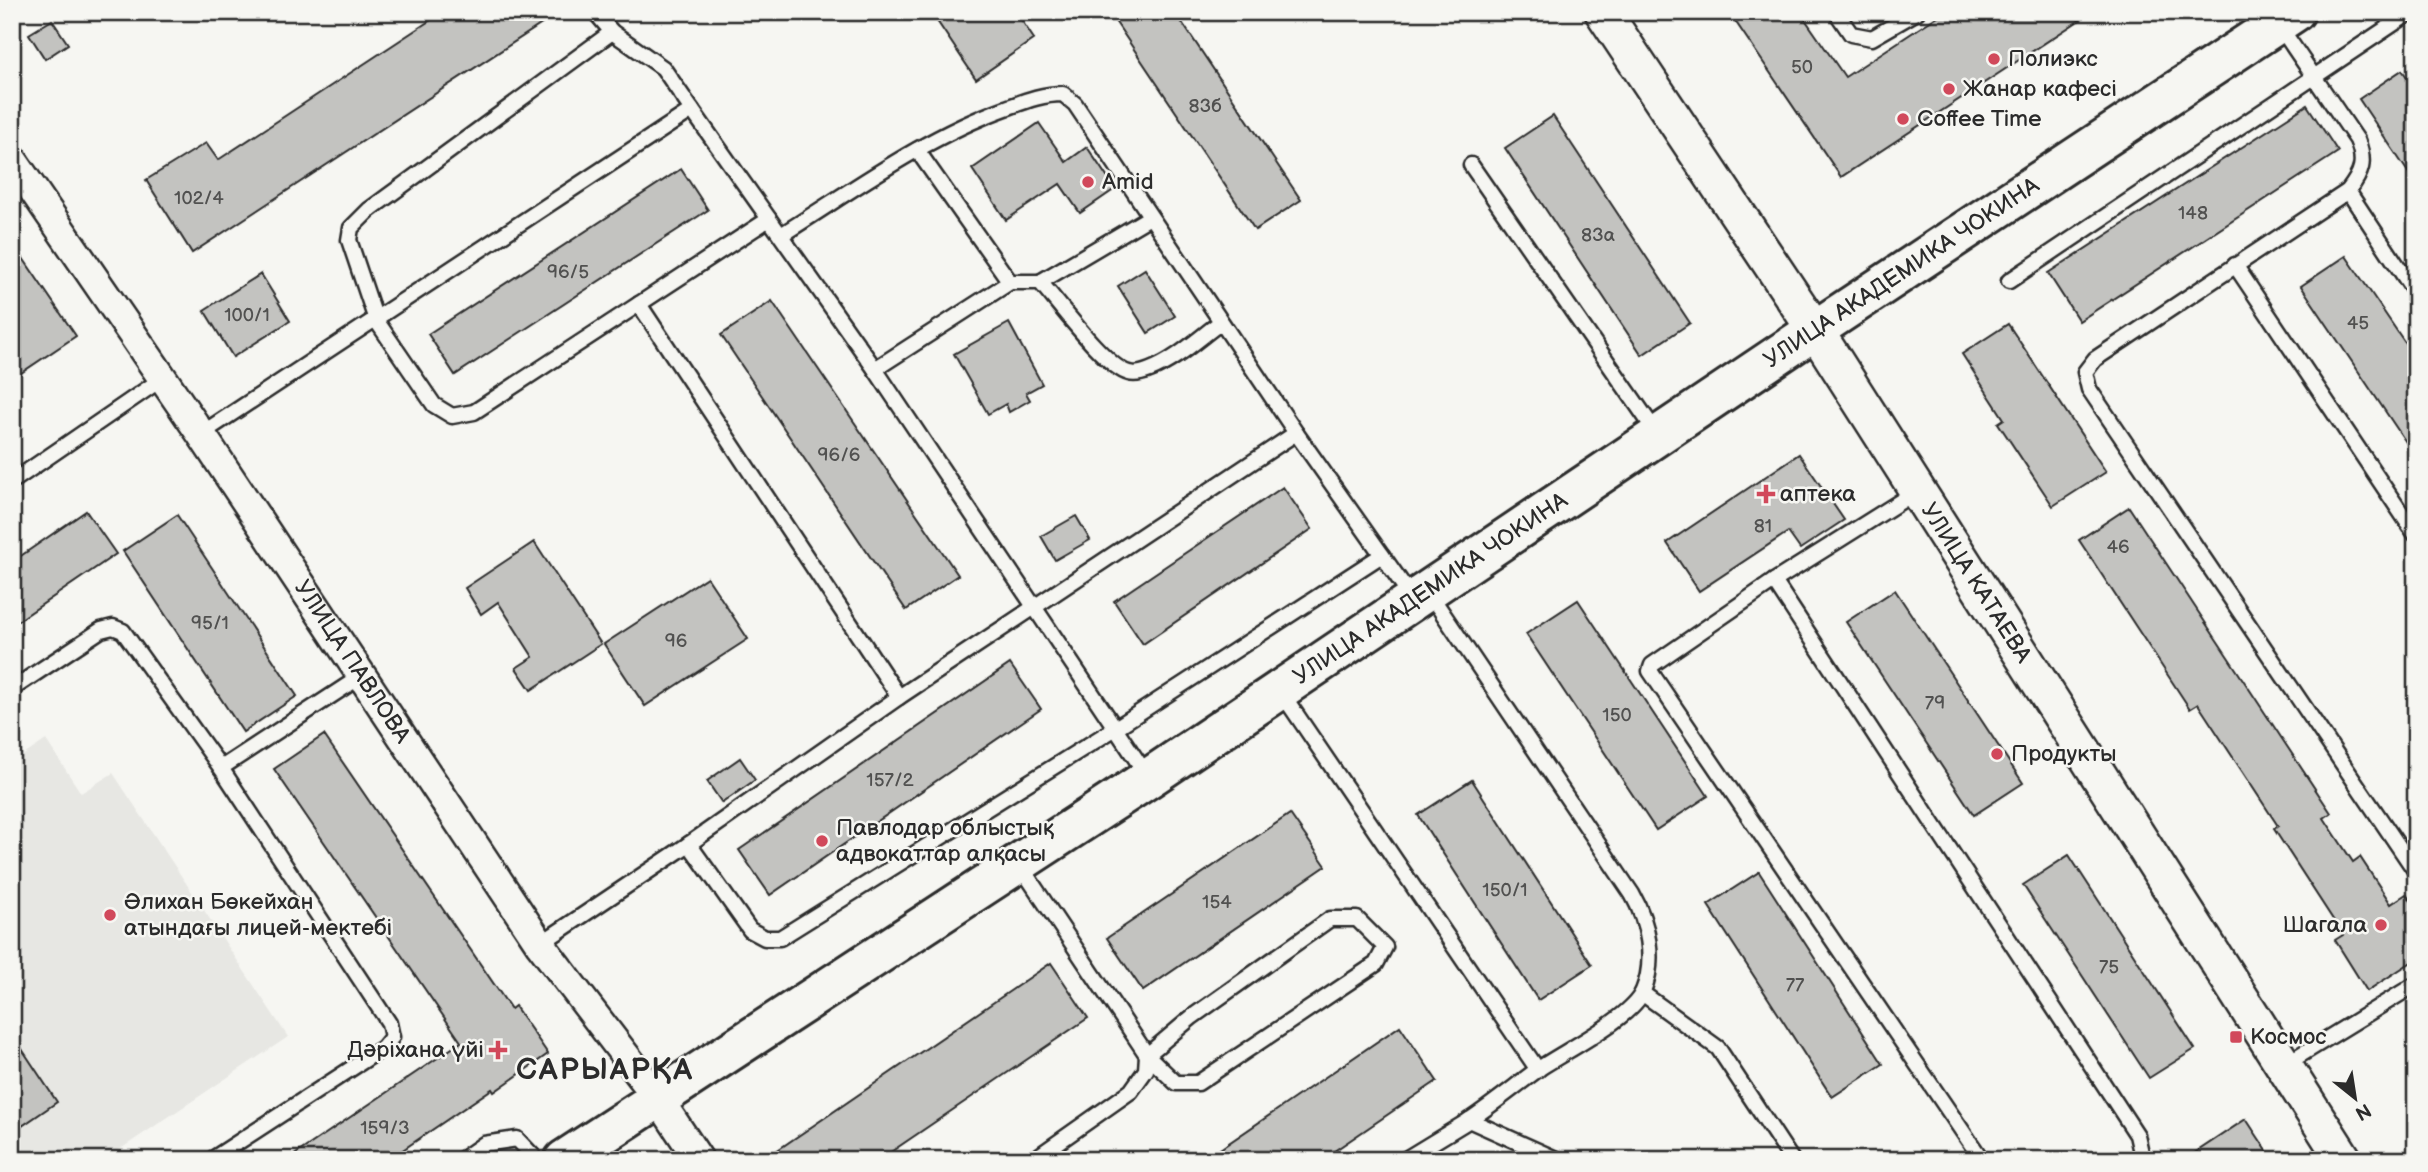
<svg xmlns="http://www.w3.org/2000/svg" width="2428" height="1172" viewBox="0 0 2428 1172" font-family="'Balsamiq Sans',sans-serif">
<style>
.built{fill:#e7e7e3}
.building{fill:#c3c3c0;stroke:#2b2b2b;stroke-width:2}
.lines{fill:none;stroke-linecap:round;stroke-linejoin:round}
.service-casing{stroke:#2b2b2b;stroke-width:19}
.minor-casing{stroke:#2b2b2b;stroke-width:33}
.tertiary-casing{stroke:#2b2b2b;stroke-width:40}
.secondary-casing{stroke:#2b2b2b;stroke-width:44}
.service{stroke:#f6f6f2;stroke-width:14}
.minor{stroke:#f6f6f2;stroke-width:28}
.tertiary{stroke:#f6f6f2;stroke-width:35}
.secondary{stroke:#f6f6f2;stroke-width:38}
.poi-dot{fill:#d1495b;stroke:#f6f6f2;stroke-width:2.5}
.labels{text-anchor:middle;dominant-baseline:central;stroke-width:5;stroke-linejoin:round;paint-order:stroke}
.number-label{font-size:19px;fill:#515150}
.poi-label{font-size:23px;fill:#2b2b2b;stroke:#f6f6f2;text-anchor:start}
.street-label{font-size:23px;fill:#2b2b2b;stroke:#f6f6f2}
.district-label{font-size:30px;font-weight:bold;letter-spacing:2px;fill:#2b2b2b;stroke:#f6f6f2}
</style>
<rect width="100%" height="100%" fill="#f6f6f2"/>
<filter id="ink" filterUnits="userSpaceOnUse"><feTurbulence type="fractalNoise" baseFrequency=".0143" numOctaves="2"/><feDisplacementMap in="SourceGraphic" scale="14" xChannelSelector="R" yChannelSelector="G"/><feConvolveMatrix kernelMatrix="1 2 1 2 8 2 1 2 1" color-interpolation-filters="sRGB"/></filter>
<g filter="url(#ink)">
<!-- built -->
<polygon class="built" points="46,740 81,793 113,773 288,1037 104,1160 12,1160 12,763"/>
<!-- building -->
<g class="building">
<polygon points="443,12 560,12 192,253 146,180 206,143 218,160"/>
<polygon points="931,12 1016,12 1034,39 976,79"/>
<polygon points="1109,12 1175,12 1301,200 1255,230"/>
<polygon points="1729,12 1800,12 1845,77 1944,12 2092,12 1841,177"/>
<polygon points="52,20 68,44 45,59 29,34"/>
<polygon points="2402,70 2416,90 2416,184 2359,99"/>
<polygon points="2307,105 2338,152 2079,321 2048,273"/>
<polygon points="1553,116 1690,323 1642,355 1505,148"/>
<polygon points="1039,123 1066,162 1087,147 1115,189 1080,213 1060,184 1006,220 972,169"/>
<polygon points="681,169 708,210 455,375 428,334"/>
<polygon points="12,242 76,336 12,379"/>
<polygon points="2346,256 2416,359 2416,457 2301,286"/>
<polygon points="1145,269 1175,316 1148,333 1118,286"/>
<polygon points="261,274 290,321 233,357 204,310"/>
<polygon points="772,301 958,575 906,610 721,335"/>
<polygon points="1009,323 1042,384 1026,393 1030,400 1009,412 1006,404 988,414 954,354"/>
<polygon points="2008,324 2106,472 2053,506 1998,423 2004,419 1962,354"/>
<polygon points="1799,454 1844,520 1800,549 1788,532 1699,591 1667,543"/>
<polygon points="1283,487 1312,529 1143,644 1114,601"/>
<polygon points="2129,507 2331,813 2324,818 2353,862 2360,857 2391,904 2406,894 2416,908 2416,959 2367,991 2335,940 2343,935 2274,829 2278,826 2198,704 2190,709 2079,540"/>
<polygon points="86,511 116,554 12,625 12,562"/>
<polygon points="177,515 297,696 243,732 123,551"/>
<polygon points="1076,516 1090,540 1055,560 1041,536"/>
<polygon points="534,542 601,644 531,690 516,668 533,657 498,602 481,614 465,588"/>
<polygon points="707,577 748,639 645,706 604,644"/>
<polygon points="1895,590 2023,783 1974,815 1846,622"/>
<polygon points="1578,600 1708,796 1656,830 1526,634"/>
<polygon points="1010,664 1041,709 770,895 739,850"/>
<polygon points="324,735 511,1009 515,1006 548,1054 494,1092 492,1089 388,1160 287,1160 461,1042 274,769"/>
<polygon points="740,758 755,780 722,803 707,781"/>
<polygon points="1472,780 1592,965 1538,1000 1418,815"/>
<polygon points="1290,814 1326,866 1143,991 1107,938"/>
<polygon points="2069,855 2195,1049 2149,1078 2023,885"/>
<polygon points="1759,872 1883,1064 1832,1097 1708,905"/>
<polygon points="1051,963 1088,1018 879,1160 763,1160"/>
<polygon points="1400,1026 1437,1081 1321,1160 1204,1160"/>
<polygon points="12,1034 57,1102 22,1126 12,1111"/>
<polygon points="2246,1119 2273,1160 2184,1160"/>
</g>
<g class="lines">
<defs>
<g id="service">
<polyline points="595,12 612,32 663,68 692,110"/>
<polyline points="1836,12 1851,34 1872,38 1917,12"/>
<path d="M2278,24L2357,140C2366,162 2362,173 2348,191L2095,359L2085,372L2089,389L2416,872"/>
<polyline points="612,32 369,210 351,228 349,240 376,320 434,405 452,416 474,412 769,219"/>
<path d="M917,150L1010,282H1040C1058,302 1105,367 1129,373C1135,375 1145,372 1150,370C1176,360 1199,338 1221,322"/>
<polyline points="1471,165 1658,435"/>
<polyline points="2348,191 2416,294"/>
<path d="M781,235C853,190 925,137 1006,108C1025,101 1042,94 1063,94L1075,104L1296,433L1413,599"/>
<polyline points="2235,265 2416,535"/>
<polyline points="2009,281 2411,12"/>
<polyline points="1040,282 1150,217"/>
<polyline points="639,304 899,697"/>
<polyline points="875,369 1010,282"/>
<polyline points="201,434 692,110 875,369 1148,777"/>
<polyline points="12,474 16,479 163,378"/>
<polyline points="1917,491 1774,581 1652,665 1650,671 1982,1160"/>
<polyline points="1774,581 2137,1135 2142,1157 2141,1160"/>
<polyline points="12,689 101,630 113,627 123,631 221,768 389,1023 392,1037 383,1048 211,1160"/>
<polyline points="1281,692 1538,1070"/>
<polyline points="221,768 363,675"/>
<polyline points="689,844 750,930 765,938 780,938 1114,729 1382,555"/>
<polyline points="1019,864 1147,1055 1146,1070 1131,1091 1033,1160"/>
<polygon points="1330,919 1357,919 1385,947 1376,964 1198,1083 1176,1083 1147,1055 1192,1017"/>
<polyline points="540,944 689,844 899,697 1296,433"/>
<polyline points="1642,993 1718,1048 1792,1160"/>
<polyline points="2284,1065 2416,984"/>
<polyline points="1469,1120 1558,1160"/>
<polyline points="461,1160 484,1144 517,1139 537,1160"/>
<path d="M1404,1160C1425,1147 1447,1134 1468,1121C1492,1105 1514,1087 1537,1070C1563,1052 1632,1018 1643,991C1656,960 1648,922 1632,894L1429,593"/>
</g>
<g id="minor">
<path id="s1" d="M12,159L201,434L540,944L657,1097L699,1160"/>
</g>
<g id="tertiary">
<path id="s2" d="M1603,12L1815,330L2344,1160"/>
</g>
<g id="secondary">
<path id="s3" d="M564,1160L1149,778L1815,330L2295,12"/>
</g>
</defs>
<!-- service casing -->
<use href="#service" class="service-casing"/>
<!-- minor casing -->
<use href="#minor" class="minor-casing"/>
<!-- tertiary casing -->
<use href="#tertiary" class="tertiary-casing"/>
<!-- secondary casing -->
<use href="#secondary" class="secondary-casing"/>
<!-- service -->
<use href="#service" class="service"/>
<!-- minor -->
<use href="#minor" class="minor"/>
<!-- tertiary -->
<use href="#tertiary" class="tertiary"/>
<!-- secondary -->
<use href="#secondary" class="secondary"/>
</g>
</g>
<!-- markers -->
<g class="poi-dot">
<circle cx="1994" cy="59" r="7"/>
<circle cx="1949" cy="89" r="7"/>
<circle cx="1903" cy="119" r="7"/>
<circle cx="1088" cy="182" r="7"/>
<path d="M1762.5 483.5h7v7h7v7h-7v7h-7v-7h-7v-7h7z"/>
<circle cx="1997" cy="754" r="7"/>
<circle cx="822" cy="841" r="7"/>
<circle cx="110" cy="915" r="7"/>
<circle cx="2381" cy="925" r="7"/>
<rect x="2229" y="1030" width="14" height="14" rx="3.5"/>
<path d="M494.5 1039.5h7v7h7v7h-7v7h-7v-7h-7v-7h7z"/>
</g>
<g class="labels">
<!-- number labels -->
<g class="number-label">
<text x="1802" y="67">50</text>
<text x="1205" y="106">83б</text>
<text x="199" y="198">102/4</text>
<text x="2193" y="213">148</text>
<text x="1598" y="235">83а</text>
<text x="568" y="272">96/5</text>
<text x="247" y="315">100/1</text>
<text x="2358" y="323">45</text>
<text x="839" y="455">96/6</text>
<text x="1763" y="526">81</text>
<text x="2118" y="547">46</text>
<text x="210" y="623">95/1</text>
<text x="676" y="641">96</text>
<text x="1935" y="703">79</text>
<text x="1617" y="715">150</text>
<text x="890" y="780">157/2</text>
<text x="1505" y="890">150/1</text>
<text x="1217" y="902">154</text>
<text x="2109" y="967">75</text>
<text x="1795" y="985">77</text>
<text x="385" y="1128">159/3</text>
</g>
<!-- poi labels -->
<g class="poi-label">
<text x="2008" y="59">Полиэкс</text>
<text x="1963" y="89">Жанар кафесі</text>
<text x="1917" y="119">Coffee Time</text>
<text x="1102" y="182">Amid</text>
<text x="1780" y="494">аптека</text>
<text x="2011" y="754">Продукты</text>
<text x="836" y="828">Павлодар облыстық<tspan x="836" dy="26">адвокаттар алқасы</tspan></text>
<text x="124" y="902">Әлихан Бөкейхан<tspan x="124" dy="26">атындағы лицей-мектебі</tspan></text>
<text x="2367" y="925" text-anchor="end">Шагала</text>
<text x="2250" y="1037">Космос</text>
<text x="484" y="1050" text-anchor="end">Дәріхана үйі</text>
</g>
<!-- street labels -->
<g class="street-label">
<text stroke="none"><textPath href="#s3" startOffset="1605">УЛИЦА АКАДЕМИКА ЧОКИНА</textPath></text>
<text stroke="none"><textPath href="#s2" startOffset="682">УЛИЦА КАТАЕВА</textPath></text>
<text stroke="none"><textPath href="#s3" startOffset="1038">УЛИЦА АКАДЕМИКА ЧОКИНА</textPath></text>
<text stroke="none"><textPath href="#s1" startOffset="607">УЛИЦА ПАВЛОВА</textPath></text>
</g>
<!-- district labels -->
<g class="district-label">
<text x="605" y="1070">САРЫАРҚА</text>
</g>
</g>
<!-- margin -->
<rect width="2428" height="1172" fill="none" stroke="#f6f6f2" stroke-width="42"/>
<rect x="21" y="21" width="2386" height="1130" fill="none" stroke="#2b2b2b" stroke-width="2.5" filter="url(#ink)"/>
<!-- north arrow -->
<g transform="translate(2355 1098) rotate(150)" stroke="#f6f6f2" stroke-width="5" paint-order="stroke">
<path d="M0-5L12 26L0 18L-12 26Z" fill="#2b2b2b"/>
<text y="-10" font-size="19" font-weight="bold" text-anchor="middle" fill="#2b2b2b">N</text>
</g>
</svg>
